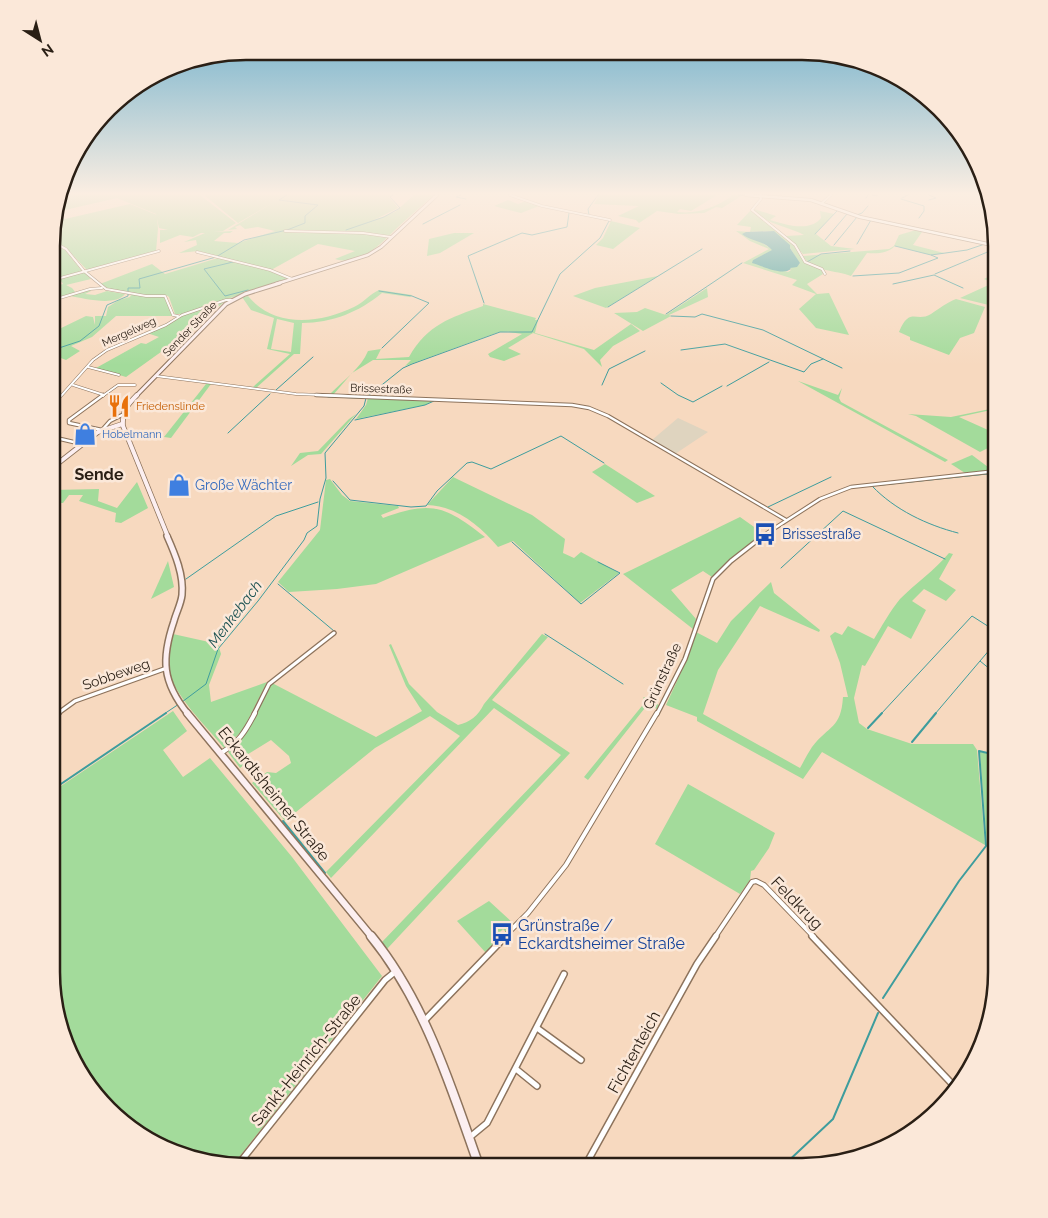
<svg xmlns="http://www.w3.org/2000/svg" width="1048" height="1218" viewBox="0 0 1048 1218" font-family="Raleway,sans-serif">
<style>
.education{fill:#dfd4bf}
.green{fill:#a3db9b;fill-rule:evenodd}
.water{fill:#3e9d9d}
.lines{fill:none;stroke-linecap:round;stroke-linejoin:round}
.stream-far1{stroke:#3e9d9d;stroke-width:1}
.stream{stroke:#3e9d9d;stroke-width:2}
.minor-far4-casing{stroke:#8d735c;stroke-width:3}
.minor-far3-casing{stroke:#8d735c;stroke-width:4.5}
.minor-far2-casing{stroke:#8d735c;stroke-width:5.5}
.minor-far1-casing{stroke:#8d735c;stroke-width:6}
.minor-casing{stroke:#8d735c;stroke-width:8}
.tertiary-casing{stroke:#8d735c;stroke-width:4}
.secondary-far5-casing{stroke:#8d735c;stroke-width:4}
.secondary-far4-casing{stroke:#8d735c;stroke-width:5}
.secondary-far3-casing{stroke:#8d735c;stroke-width:5.5}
.secondary-far2-casing{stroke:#8d735c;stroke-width:8}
.secondary-far1-casing{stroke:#8d735c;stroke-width:9}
.secondary-casing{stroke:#8d735c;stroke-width:11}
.minor-far4{stroke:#fff;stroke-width:2}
.minor-far3{stroke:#fff;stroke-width:2.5}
.minor-far2{stroke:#fff;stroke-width:3}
.minor-far1{stroke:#fff;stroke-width:4}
.minor{stroke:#fff;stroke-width:5}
.tertiary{stroke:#fff;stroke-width:2.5}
.secondary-far5{stroke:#fceff1;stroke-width:2.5}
.secondary-far4{stroke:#fceff1;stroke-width:3}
.secondary-far3{stroke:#fceff1;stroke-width:4}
.secondary-far2{stroke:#fceff1;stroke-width:5}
.secondary-far1{stroke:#fceff1;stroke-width:6}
.secondary{stroke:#fceff1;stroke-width:8}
.labels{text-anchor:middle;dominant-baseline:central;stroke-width:5;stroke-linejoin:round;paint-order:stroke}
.far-street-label{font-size:11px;fill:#2a1f15;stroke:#fbe8d9}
.far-food-label{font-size:11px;fill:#c56008;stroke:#fbe8d9;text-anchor:start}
.far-shop-label{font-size:11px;fill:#366cbe;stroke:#fbe8d9;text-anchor:start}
.shop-label{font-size:14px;fill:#366cbe;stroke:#fbe8d9;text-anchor:start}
.transit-label{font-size:14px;fill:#164399;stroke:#fbe8d9;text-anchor:start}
.street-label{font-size:14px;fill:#2a1f15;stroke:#fbe8d9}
.water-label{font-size:15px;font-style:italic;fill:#1c5252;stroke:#fbe8d9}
.quarter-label{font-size:16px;font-weight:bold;fill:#2a1f15;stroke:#fbe8d9}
.near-street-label{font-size:16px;fill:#2a1f15;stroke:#fbe8d9}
.near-transit-label{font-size:16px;fill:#164399;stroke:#fbe8d9;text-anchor:start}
.rim{fill:none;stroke:#2a1f15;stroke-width:2.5}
</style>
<rect width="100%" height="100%" fill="#f7d9bf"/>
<!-- education -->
<polygon class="education" points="678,418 708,432 675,454 652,440"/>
<!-- green -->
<g class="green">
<path d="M61,195H200L236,223L223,231L214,232L233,231L230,233H224L214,241L238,243L275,231L258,227L245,229L240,225L235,227L237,229L228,230L279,199L238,223L204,195H392L389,197L398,208L372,221L395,212L414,195H434C422,205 410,216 398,227C381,243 361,267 335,259L355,251L318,244L271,270L198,251L179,253L197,245L196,240L184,242L205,233H201L193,237L180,235L160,243V230H168L159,228L156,214L117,198L56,212Z"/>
<path d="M599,195H717L691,211L680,209L677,212C699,214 714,208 732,196L730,195H743L722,208L716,207L704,213L679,214L657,211L639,223L636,220L618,216L639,206L594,204Z"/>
<polygon points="508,200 518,204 526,201 539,206 521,213 494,206"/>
<polygon points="130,204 157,215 158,229 156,251 87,270 67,249 53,241 55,215 65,219"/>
<path d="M754,209L776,216L770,220C784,224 809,233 821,218L820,211L834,214L816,234L831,246L855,249L803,254L786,236L804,235C788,226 763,224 754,209Z"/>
<path d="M751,210L794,246L804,262L822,270L823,274L807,284L817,294L829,293L849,335L816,328L799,309L816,294L792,285L797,280L743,263L769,249L750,241L736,231L750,232L751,227L737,225ZM773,231L789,246L800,264L790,268L791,270L788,272L753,260L773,250L746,232Z"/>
<polygon points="611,221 640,228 613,249 596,245 603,238"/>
<path d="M916,230L922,232L913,245L944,253L931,255L895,246C888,253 878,254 867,253L851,276C836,270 812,272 803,256L889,249L894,246L899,235Z"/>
<polygon points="454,233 474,233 440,253 427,256 429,239"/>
<polygon points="53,244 65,250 82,271 53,279"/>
<polygon points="218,258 269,270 288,279 182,314 175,314 169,297 166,295 146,296 111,290 100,284 152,264 165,274"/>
<polygon points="84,272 91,279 66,285 72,288 76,293 53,300 53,287 63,284 59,278"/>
<polygon points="997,272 997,286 991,291 997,287 997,307 960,298 993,283 984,279"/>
<polygon points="658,276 606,308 573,296 595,288"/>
<polygon points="707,288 708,297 669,315 671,316 643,331 614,313 637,312 645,308 666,315"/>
<path d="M90,290L91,291L85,294L95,295L107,291L125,294C115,307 84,298 69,296Z"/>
<path d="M379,290L412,295L410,297L382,293C359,312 332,323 302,323L300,354H294L256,388L253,387L290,354L267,349L274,318L251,310L242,297L248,296C274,328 319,324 354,307C363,303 370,294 379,290ZM277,319L294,323L291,352L271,349Z"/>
<polygon points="128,293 163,296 165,298 172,316 116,316 92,337 71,346 80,351 66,360 53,355 53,332 86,316 93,317 95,325 95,316 106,316 108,307 119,300 130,297 131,295"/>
<path d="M956,299L985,307L974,333L960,338L949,355L910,340V337L899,332C910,306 916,323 931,314C940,308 946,303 956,299Z"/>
<polygon points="227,300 202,320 185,340 179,339 126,377 96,368 141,343 146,344 159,337 147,333 171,323 180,316"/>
<path d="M483,304L536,318L535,320H538L535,333L594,350L631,324L640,331L613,346L600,360L602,367L584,349L533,333L508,348L521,354L504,361L490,357L488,354L522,334L509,332L527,331L499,332L405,366L411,360H373L352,373L333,395L331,393C344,380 361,368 368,351L381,349L376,359L409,357C428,324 450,318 483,306Z"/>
<polygon points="798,381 838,395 842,388 839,398 841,402 948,460 945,462"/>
<polygon points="206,384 211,384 171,438 164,437"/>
<polygon points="368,398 433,401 425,405 356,419 366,405"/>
<polygon points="990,409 991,410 959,417 997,434 997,450 988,448 980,452 916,416 908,414 951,417"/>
<polygon points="356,414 321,454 308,455 291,466 300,453 318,451 349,419"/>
<polygon points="972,455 992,470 965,473 951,464"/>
<polygon points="605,464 655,496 637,503 592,472"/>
<path d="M453,477L532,515L565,539L563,553L574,558L581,552L619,573L580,603L513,541L498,547C480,526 457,506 427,505Z"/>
<path d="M330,479L342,495L350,501L398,506L399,508L381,515L383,518C432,500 445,506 485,537L376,584L337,589L289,592L278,582L320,530L326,480Z"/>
<polygon points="137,482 148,508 121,523 115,522 116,513 79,501 83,495 69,495 63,503 52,503 52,497 57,493 52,493 52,490 99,489 98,501 117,508"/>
<polygon points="740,517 764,534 725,564 712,577 703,571 671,590 696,619 693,629 623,574"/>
<path d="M949,553L953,554L939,579L956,590L946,601L924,589L912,601L926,610L911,639L888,626L865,666L862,665L854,698L859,723L867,729L912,744H973L977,750L985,845L822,752L803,779L697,721V717L666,705L687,659L696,632L717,643L731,621L771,582L774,593L820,630L819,632L760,606L718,670L703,714L800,768C804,761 808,753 812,747C829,725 841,729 843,697H848L840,663L830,636L835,632L842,635L848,626L874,639C882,626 890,611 900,599C917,582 933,572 949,553Z"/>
<polygon points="168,561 174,587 151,599"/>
<path d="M173,634L218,644L221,654L209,685L211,702L267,682L243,730L224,748C209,729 170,692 169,668C168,657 170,645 173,634Z"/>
<path d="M542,634L548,637L492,700L570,753L387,949L382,942L561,755L494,708L331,878L326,872L460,736L430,716L375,748L285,821L252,783L267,772L276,773L291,763L289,756L271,740L245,756L243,760L246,763L240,768L228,752C255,732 253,706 272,683L376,737L422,711L406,686L389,645L391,644L409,684L437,712L458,725C470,722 478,716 484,704Z"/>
<polygon points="644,697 659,705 657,709 648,704 588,780 584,777 646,701 643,698"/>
<polygon points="173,711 187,731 163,750 183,777 210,758 292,857 382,976 232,1166 148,1141 108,1110 77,1070 58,1023 51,973 52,792"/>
<polygon points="980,752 996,756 996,852 987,846"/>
<polygon points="688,784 775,833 769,848 754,870 751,871 750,880 740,894 655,844"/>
<polygon points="489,901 514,924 506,932 503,929 496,936 499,940 486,953 457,921"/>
</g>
<!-- water -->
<path class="water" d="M774,231L790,245V248L800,263L797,267L790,268L791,269C782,276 763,266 752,263L753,260L772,250C763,240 752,242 742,234L746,232Z"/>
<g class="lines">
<!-- stream-far1 -->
<g class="stream-far1">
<polyline points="461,195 456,197 466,199"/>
<polyline points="738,195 745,195"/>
<polyline points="872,195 877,196"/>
<polyline points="929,195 936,198 929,200"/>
<polyline points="829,198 824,203 830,205"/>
<polyline points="866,198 868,195"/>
<polyline points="902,198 908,195"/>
<polyline points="901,199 924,206 924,211 919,218"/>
<polyline points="823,201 829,195"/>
<polyline points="589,215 588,209 598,195"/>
<polyline points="857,215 862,213 868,206"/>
<polyline points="423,224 460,205"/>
<polyline points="346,230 384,217 400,208 390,197 393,195"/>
<polyline points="815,234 838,210"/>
<polyline points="994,238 996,238"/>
<polyline points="825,240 847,214"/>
<polyline points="857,244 871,220"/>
<polyline points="834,245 857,217"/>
<polyline points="895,246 931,255"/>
<polyline points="233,262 204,269 225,296 248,290"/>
<polyline points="807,262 821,254 850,251"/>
<polyline points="935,274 997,248"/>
<polyline points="853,276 899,273 938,258 931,255 967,250 985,244"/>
<polyline points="893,284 934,275 963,288"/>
<polyline points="997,286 991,291 997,293"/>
<polyline points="379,291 412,296 429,303 382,348"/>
<polyline points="484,303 468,256 522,233 532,235 567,227 569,213"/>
<polyline points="608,307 702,249"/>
<polyline points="666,314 742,263"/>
<polyline points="671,316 695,317 702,314 763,330 842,368"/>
<polyline points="53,350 80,341 99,326 107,305 128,296 128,288 140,288 139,279 216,257 244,240 287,230 305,223 305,216 318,205 279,200 287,195"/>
<polyline points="681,350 725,344 804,372 811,364 823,359"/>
<polyline points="661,383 678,395 693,402 722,386"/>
<polyline points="602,385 609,369 645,351"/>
<polyline points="727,386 769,362"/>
<polyline points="276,390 313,357"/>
<polyline points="368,396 403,368 412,364 500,332 532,332 560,274 600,238 609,221"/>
<polyline points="328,397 361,398"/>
<polyline points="355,420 425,405 434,401"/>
<polyline points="228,433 270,394"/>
<polyline points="333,481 350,500 411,507 426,506 437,491 467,463 472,462 491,469 561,436 604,463"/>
<polyline points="768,507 831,477"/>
<path d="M958,533C927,525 895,510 872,486L997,473"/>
<polyline points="512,542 581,604 620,573 598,562"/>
<polyline points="781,568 843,511 945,559"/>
<polyline points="186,579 276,516 318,502"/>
<polyline points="278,584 334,631"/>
<polyline points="545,634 623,684"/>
<polyline points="996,674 980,661 997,641"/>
<polyline points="182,702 206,684 218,649 258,601 304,540 307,533 317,526 320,499 326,478 325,453 364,406 366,398"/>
<polyline points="164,714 179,704"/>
<polyline points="881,714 972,616 997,632"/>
<polyline points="935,714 980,661"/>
</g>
<!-- stream -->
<g class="stream">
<polyline points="868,728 882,713"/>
<polyline points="912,742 936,713"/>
<polyline points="52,790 166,713"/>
<polyline points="283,821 325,873"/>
<polyline points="883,998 959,881 986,846 979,751 996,755"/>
<polyline points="783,1166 833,1119 878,1013"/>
</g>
<defs>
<g id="minor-far4">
<polyline points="510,195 542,206 610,220"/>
<polyline points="760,195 761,199 752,210 795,245 805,262 822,269 825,274"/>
<polyline points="822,203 831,195"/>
<polyline points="285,231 363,233 391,237"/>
<polyline points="53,242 66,249 84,271 106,289 146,296 165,296 173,315 178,316"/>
<polyline points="197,252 270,270 292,279"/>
<polyline points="53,280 159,251"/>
<polyline points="53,300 90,289 102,288"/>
<polyline points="88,367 119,375"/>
<polyline points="156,376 296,394 348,396"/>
<polyline points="73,385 104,395 103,396"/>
<polyline points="104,395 118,385 135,385"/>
<polyline points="61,396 93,360 107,350 166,325 182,315 226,300 233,300"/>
</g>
<g id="minor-far3">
<polyline points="103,395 69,420 69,423 102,430 110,421 122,415"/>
<polyline points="316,395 572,405 589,408 608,416 786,520"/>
<polyline points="52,437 82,444"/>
<polyline points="761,537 820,499 851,487 997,471"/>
</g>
<g id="minor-far2">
<polyline points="57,714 75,701 164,669"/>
<polyline points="254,714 269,684 334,633"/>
<polyline points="657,714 685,659 713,579 731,561 763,536"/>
</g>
<g id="minor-far1">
<polyline points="52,718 59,713"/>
<path d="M221,753C239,742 245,732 255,713"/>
<polyline points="504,937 528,913 566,865 657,713"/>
<polyline points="715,937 752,882 756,881 764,885 814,937"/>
</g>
<g id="minor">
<polyline points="812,936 956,1088"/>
<polyline points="425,1020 506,936"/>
<polyline points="537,1028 581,1060"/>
<polyline points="516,1069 537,1086"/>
<polyline points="470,1137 487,1123 564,974"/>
<polyline points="237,1166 385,980 396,971"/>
<polyline points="585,1166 697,964 716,936"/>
</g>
<polyline id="tertiary" points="746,195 811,200 860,217 997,246"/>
<polyline id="secondary-far5" points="276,284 368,255 381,247 437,195"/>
<polyline id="secondary-far4" points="136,396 226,304 245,294 280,283"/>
<g id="secondary-far3">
<path d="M137,395C127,405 122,411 123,426L168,537"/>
<polyline points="52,468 98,432 122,424"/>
</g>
<path id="secondary-far2" d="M167,536C175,554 184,575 182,595C181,604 176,613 174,621C161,659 162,682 188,714"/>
<polyline id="secondary-far1" points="187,713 372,937"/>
<path id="secondary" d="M371,936C425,1002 451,1087 479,1166"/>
</defs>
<!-- minor-far4 casing -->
<use href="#minor-far4" class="minor-far4-casing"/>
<!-- minor-far3 casing -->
<use href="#minor-far3" class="minor-far3-casing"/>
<!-- minor-far2 casing -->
<use href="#minor-far2" class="minor-far2-casing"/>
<!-- minor-far1 casing -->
<use href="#minor-far1" class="minor-far1-casing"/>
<!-- minor casing -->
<use href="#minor" class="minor-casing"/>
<!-- tertiary casing -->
<use href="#tertiary" class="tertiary-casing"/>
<!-- secondary-far5 casing -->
<use href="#secondary-far5" class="secondary-far5-casing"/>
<!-- secondary-far4 casing -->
<use href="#secondary-far4" class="secondary-far4-casing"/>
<!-- secondary-far3 casing -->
<use href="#secondary-far3" class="secondary-far3-casing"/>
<!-- secondary-far2 casing -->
<use href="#secondary-far2" class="secondary-far2-casing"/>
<!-- secondary-far1 casing -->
<use href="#secondary-far1" class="secondary-far1-casing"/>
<!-- secondary casing -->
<use href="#secondary" class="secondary-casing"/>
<!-- minor-far4 -->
<use href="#minor-far4" class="minor-far4"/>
<!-- minor-far3 -->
<use href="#minor-far3" class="minor-far3"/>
<!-- minor-far2 -->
<use href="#minor-far2" class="minor-far2"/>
<!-- minor-far1 -->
<use href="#minor-far1" class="minor-far1"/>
<!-- minor -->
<use href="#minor" class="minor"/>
<!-- tertiary -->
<use href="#tertiary" class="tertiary"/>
<!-- secondary-far5 -->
<use href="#secondary-far5" class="secondary-far5"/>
<!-- secondary-far4 -->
<use href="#secondary-far4" class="secondary-far4"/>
<!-- secondary-far3 -->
<use href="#secondary-far3" class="secondary-far3"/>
<!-- secondary-far2 -->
<use href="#secondary-far2" class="secondary-far2"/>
<!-- secondary-far1 -->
<use href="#secondary-far1" class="secondary-far1"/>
<!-- secondary -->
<use href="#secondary" class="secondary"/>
</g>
<!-- sky -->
<linearGradient id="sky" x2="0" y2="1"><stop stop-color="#64abca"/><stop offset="0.53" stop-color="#fbeee2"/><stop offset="1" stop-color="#fbeee2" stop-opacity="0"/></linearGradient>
<rect width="1048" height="365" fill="url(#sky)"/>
<!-- icons -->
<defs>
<symbol id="restaurant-bare" viewBox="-9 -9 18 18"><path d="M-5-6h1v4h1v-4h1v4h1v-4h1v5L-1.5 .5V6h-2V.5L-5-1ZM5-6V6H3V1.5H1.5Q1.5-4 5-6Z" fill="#e8710a" stroke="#fbe8d9" stroke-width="2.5" paint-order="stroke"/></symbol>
<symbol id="shop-bare" viewBox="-9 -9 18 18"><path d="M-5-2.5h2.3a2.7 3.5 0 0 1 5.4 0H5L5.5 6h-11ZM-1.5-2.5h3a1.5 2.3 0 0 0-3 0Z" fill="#3f7fe0" stroke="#fbe8d9" stroke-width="2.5" paint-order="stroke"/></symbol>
<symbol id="bus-bare" viewBox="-9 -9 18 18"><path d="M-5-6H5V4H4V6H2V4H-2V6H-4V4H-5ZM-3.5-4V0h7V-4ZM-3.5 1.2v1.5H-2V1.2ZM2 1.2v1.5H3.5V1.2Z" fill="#1a4fb4" stroke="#fbe8d9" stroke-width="2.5" paint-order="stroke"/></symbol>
</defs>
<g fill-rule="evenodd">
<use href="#restaurant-bare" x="103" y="390" width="32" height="32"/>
<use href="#shop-bare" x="69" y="418" width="32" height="32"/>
<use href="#shop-bare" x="163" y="469" width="32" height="32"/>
<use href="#bus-bare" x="749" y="518" width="32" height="32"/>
<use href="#bus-bare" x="486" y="918" width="32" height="32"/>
</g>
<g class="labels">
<!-- far-street labels -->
<g class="far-street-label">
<text transform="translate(190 329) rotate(-46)">Sender Straße</text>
<text transform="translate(129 332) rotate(-24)">Mergelweg</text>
<text transform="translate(381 389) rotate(2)">Brissestraße</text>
</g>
<!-- far-food labels -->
<g class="far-food-label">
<text x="136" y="406">Friedenslinde</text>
</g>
<!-- far-shop labels -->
<g class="far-shop-label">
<text x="102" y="434">Hobelmann</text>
</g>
<!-- shop labels -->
<g class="shop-label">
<text x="195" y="485">Große Wächter</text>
</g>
<!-- transit labels -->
<g class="transit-label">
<text x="782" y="534">Brissestraße</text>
</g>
<!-- street labels -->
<g class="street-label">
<text transform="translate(116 674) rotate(-19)">Sobbeweg</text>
<text transform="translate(662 676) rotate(-65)">Grünstraße</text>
</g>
<!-- water labels -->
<g class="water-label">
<text transform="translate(235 614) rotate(-53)">Menkebach</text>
</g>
<!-- quarter labels -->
<g class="quarter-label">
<text x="99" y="474">Sende</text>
</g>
<!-- near-street labels -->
<g class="near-street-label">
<text transform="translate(274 794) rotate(51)">Eckardtsheimer Straße</text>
<text transform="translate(797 903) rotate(46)">Feldkrug</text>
<text transform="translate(634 1052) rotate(-61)">Fichtenteich</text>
<text transform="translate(306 1060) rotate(-51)">Sankt-Heinrich-Straße</text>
</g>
<!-- near-transit labels -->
<g class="near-transit-label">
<text x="518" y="925">Grünstraße /<tspan x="518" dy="18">Eckardtsheimer Straße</tspan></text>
</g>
</g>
<!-- crop -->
<path d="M0 0H1048V1218H0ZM246 60H802A186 186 0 0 1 988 246V972A186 186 0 0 1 802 1158H246A186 186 0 0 1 60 972V246A186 186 0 0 1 246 60Z" fill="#fbe8d9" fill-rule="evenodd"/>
<path class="rim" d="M246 60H802A186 186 0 0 1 988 246V972A186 186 0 0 1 802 1158H246A186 186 0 0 1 60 972V246A186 186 0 0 1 246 60Z"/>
<!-- north arrow -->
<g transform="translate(40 40) rotate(144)" stroke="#fbe8d9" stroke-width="4" paint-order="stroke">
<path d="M0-4L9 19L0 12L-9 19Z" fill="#2a1f15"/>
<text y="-8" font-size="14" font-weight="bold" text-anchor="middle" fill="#2a1f15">N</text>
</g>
</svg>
